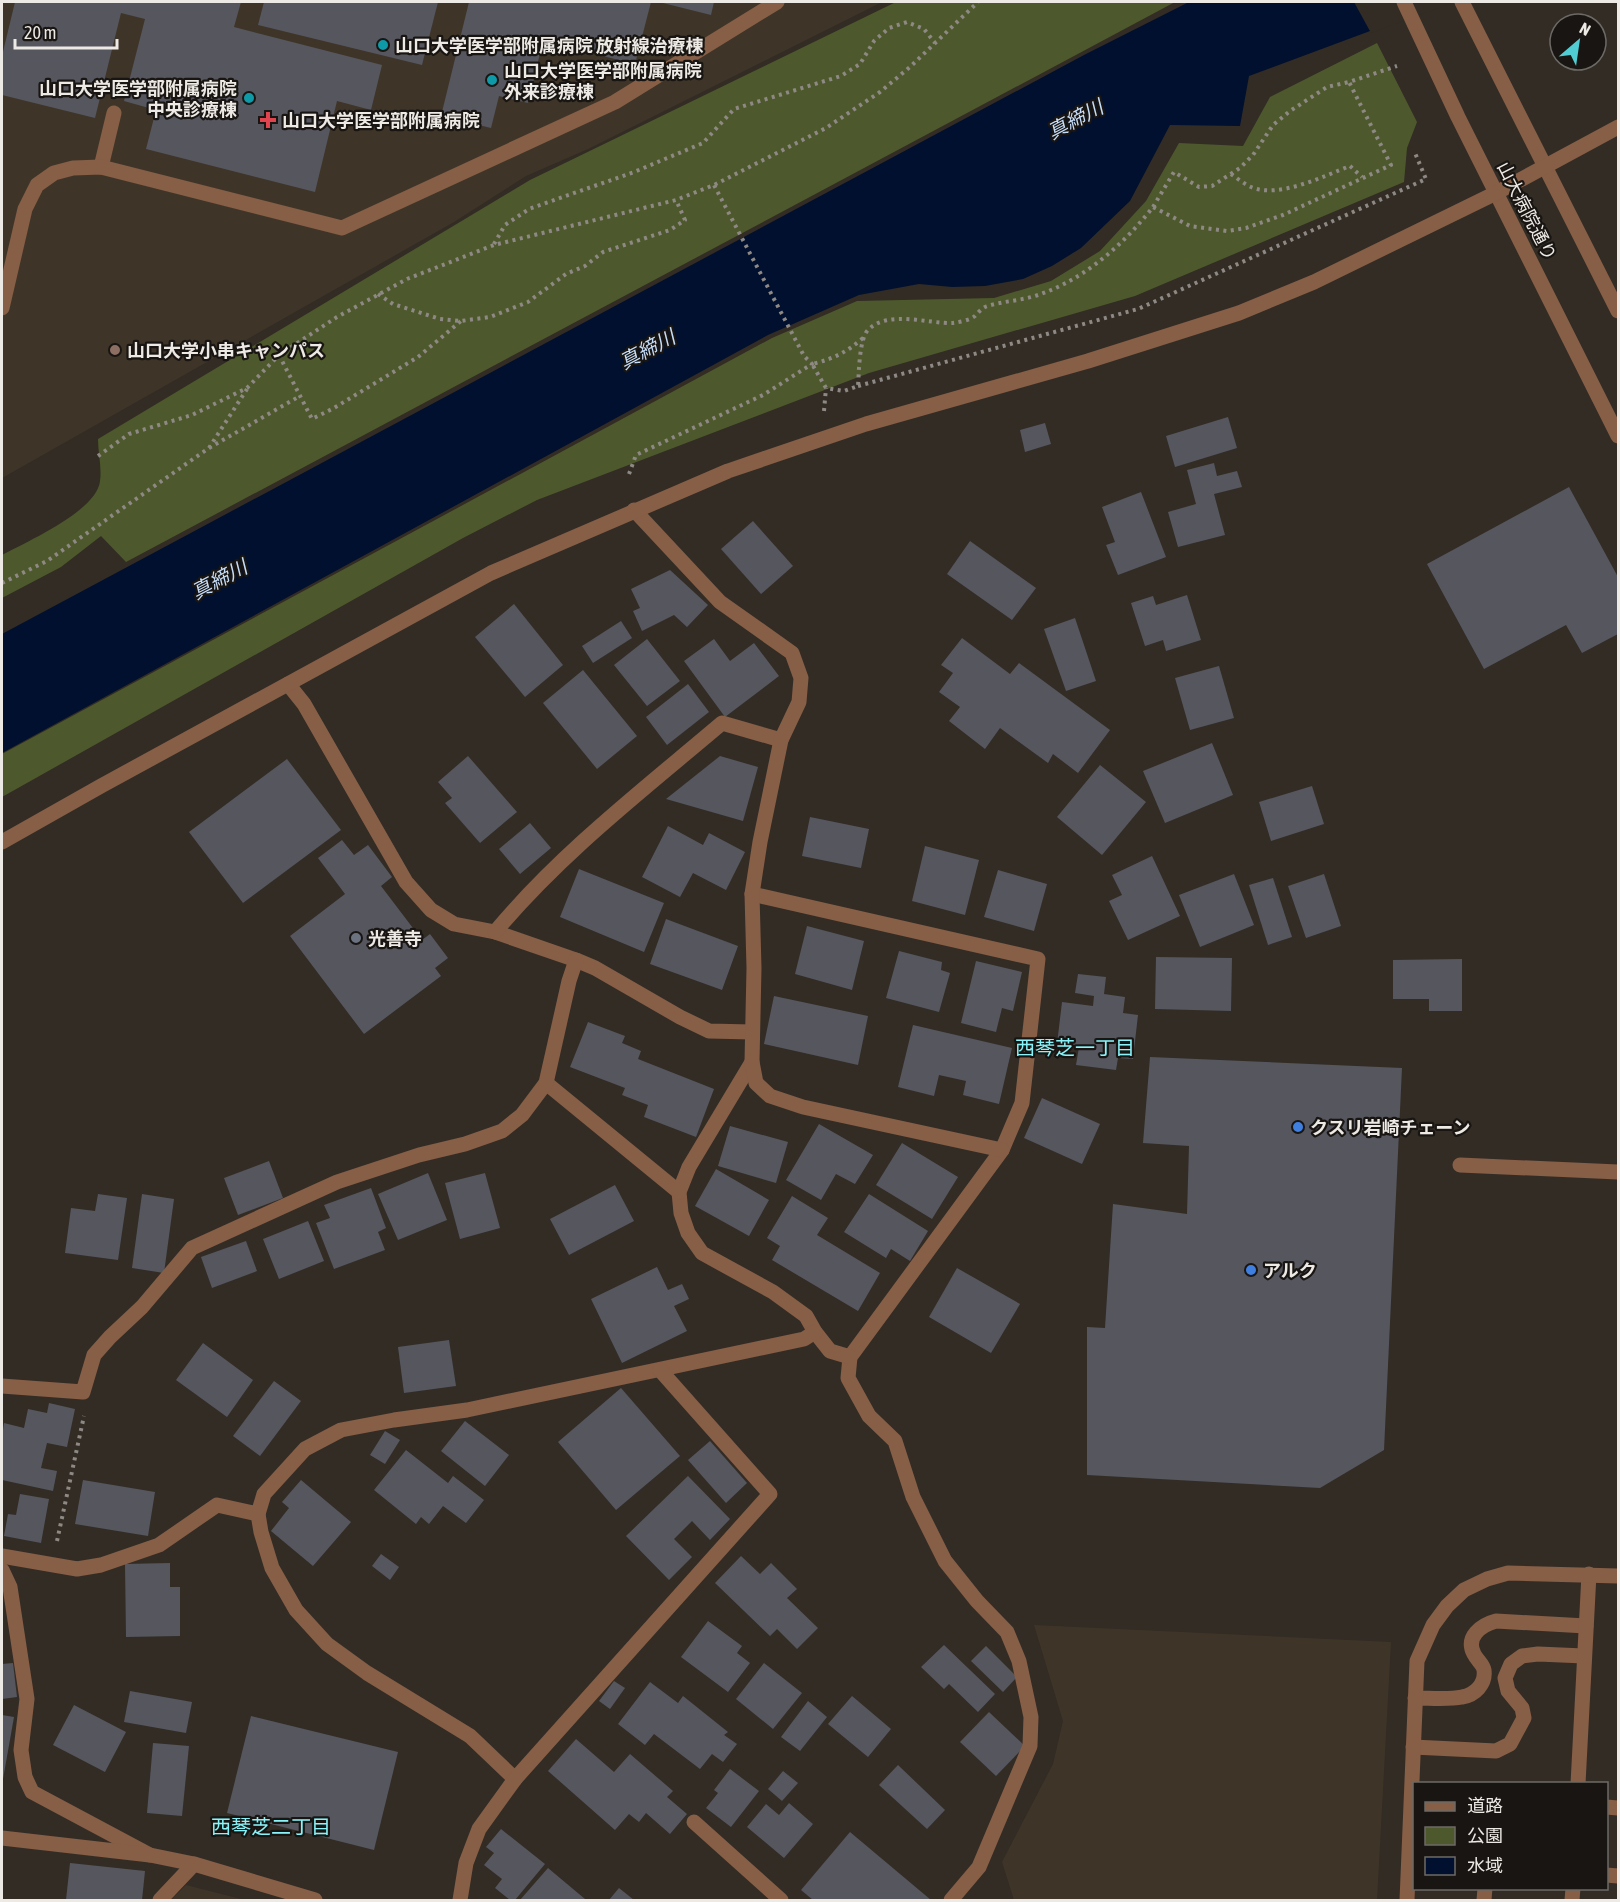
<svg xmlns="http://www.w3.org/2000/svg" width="1620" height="1902" viewBox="0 0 1620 1902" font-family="'Asap Condensed','Noto Sans JP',sans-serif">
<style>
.built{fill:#3e3528}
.green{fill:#4d592c}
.water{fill:#00102e}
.pier{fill:#322c25}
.building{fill:#56565f}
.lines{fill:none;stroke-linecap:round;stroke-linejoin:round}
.path{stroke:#8e8984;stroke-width:4;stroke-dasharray:3 4.5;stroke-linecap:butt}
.service{stroke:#875e46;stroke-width:15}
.minor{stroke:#875e46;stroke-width:15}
.tertiary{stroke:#875e46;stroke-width:15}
.culture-dot{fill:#0f9aa8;stroke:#181512;stroke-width:2}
.health-dot{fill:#e0444e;stroke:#181512;stroke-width:2}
.education-dot{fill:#8d6e63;stroke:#181512;stroke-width:2}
.worship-dot{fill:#6b7280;stroke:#181512;stroke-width:2}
.shop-dot{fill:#3f7fe0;stroke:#181512;stroke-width:2}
.labels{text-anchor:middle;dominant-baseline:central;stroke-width:4.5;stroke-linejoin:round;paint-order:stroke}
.poi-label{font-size:18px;font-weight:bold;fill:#ede9e5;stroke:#181512;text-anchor:start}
.street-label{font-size:18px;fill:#ede9e5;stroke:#181512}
.water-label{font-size:20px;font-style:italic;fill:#c6ddf9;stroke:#181512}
.neighbourhood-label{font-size:20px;fill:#88f4f9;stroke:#181512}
</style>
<rect width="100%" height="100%" fill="#322c25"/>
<!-- built -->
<g class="built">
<polygon points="2,2 882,2 588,149 526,176 454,222 2,478"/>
<polygon points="1034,1625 1391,1642 1377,1900 1014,1900 1002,1862 1053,1764 1063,1721"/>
<polygon points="186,1885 245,1900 171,1900"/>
</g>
<!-- green -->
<g class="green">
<path d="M896,2H1175L126,562L101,536L61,567L2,598V555C26,542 97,511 100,481C102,468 98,453 98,439L530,180Z"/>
<polygon points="1377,43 1417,122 1407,148 1404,182 1135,296 869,373 537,500 463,538 2,797 2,754 772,338 857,301 994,298 1051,281 1100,251 1146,201 1179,143 1243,146 1270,97"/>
</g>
<!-- water -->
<polygon class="water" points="1189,2 1448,2 1249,76 1240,126 1170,125 1130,201 1081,248 1052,266 1023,279 985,286 952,287 919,284 859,295 768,335 2,753 2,634 1084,55"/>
<!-- pier -->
<polygon class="pier" points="1354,2 1451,2 1449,4 1371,33"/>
<!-- building -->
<g class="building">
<polygon points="15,2 241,2 234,27 382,65 371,110 337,101 315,192 146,149 156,110 124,101 145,19 121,13 95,118 2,95 2,56"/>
<polygon points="264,2 438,2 422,65 258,25"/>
<polygon points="469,2 651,2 635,64 543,41 528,103 499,96 491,128 441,116"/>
<polygon points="659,2 714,2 711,15"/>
<polygon points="1228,417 1237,448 1175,467 1166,436"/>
<polygon points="1045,423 1051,444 1025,452 1020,430"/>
<polygon points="1214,463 1217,476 1237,471 1242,487 1214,494 1225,535 1178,547 1168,512 1196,504 1187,470"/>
<polygon points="1569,487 1618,577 1618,634 1582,653 1566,625 1484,669 1427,564"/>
<polygon points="1141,492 1166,557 1118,575 1106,545 1115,542 1102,507"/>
<polygon points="753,521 793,566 761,594 721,549"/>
<polygon points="970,541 1036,588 1012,620 947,574"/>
<polygon points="670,570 708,605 687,627 674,615 642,631 633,611 640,608 631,589"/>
<polygon points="1187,595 1201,640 1166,651 1163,640 1145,646 1131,603 1153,596 1156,605"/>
<polygon points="514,604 563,665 525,697 475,637"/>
<polygon points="1075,618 1096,681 1066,691 1044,629"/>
<polygon points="621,621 632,638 593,663 582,646"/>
<polygon points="962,638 1010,674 1019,663 1110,730 1078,773 1053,754 1048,763 1000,728 985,749 949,721 960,707 939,692 953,673 941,665"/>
<polygon points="647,639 680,681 647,706 614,665"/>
<polygon points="714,639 730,661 754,643 779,676 725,717 684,661"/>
<polygon points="1219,666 1234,718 1190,730 1175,678"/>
<polygon points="583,670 637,736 597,769 543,703"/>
<polygon points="688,684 709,712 667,745 646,717"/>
<polygon points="1212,743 1233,795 1165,823 1143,771"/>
<polygon points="468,756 517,812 480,843 445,803 452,798 438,782"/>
<polygon points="720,756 758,767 743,821 666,799"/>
<polygon points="287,759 341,830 243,903 189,832"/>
<polygon points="1100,765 1146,802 1102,855 1057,817"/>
<polygon points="1312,786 1324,824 1271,841 1259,802"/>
<polygon points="810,817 869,829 861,868 802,856"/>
<polygon points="530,823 551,848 520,874 499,849"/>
<polygon points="668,826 703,845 709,833 745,852 726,890 693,873 680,897 642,877"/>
<polygon points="342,840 354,855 368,845 392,877 381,886 422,940 430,934 448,958 435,968 441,976 364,1034 290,936 345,894 318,858"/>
<polygon points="925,846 979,860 965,915 912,901"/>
<polygon points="1152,856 1180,916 1128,940 1109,901 1122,895 1112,875"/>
<polygon points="579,869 664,903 644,952 560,917"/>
<polygon points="998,870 1047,884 1034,931 984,917"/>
<polygon points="1234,874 1254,925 1200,947 1179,895"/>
<polygon points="1324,874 1341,926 1306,938 1288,886"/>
<polygon points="1273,878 1292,937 1268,945 1249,885"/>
<polygon points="666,919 738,946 722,990 650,964"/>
<polygon points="807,926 864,941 852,990 795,974"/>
<polygon points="899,951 942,962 941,970 950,973 939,1012 886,998"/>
<polygon points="1156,957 1232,958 1231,1011 1155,1009"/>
<polygon points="1462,959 1462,1011 1429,1011 1429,999 1393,999 1393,960"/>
<polygon points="976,961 1022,972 1013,1011 1002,1008 996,1032 961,1023"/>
<polygon points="1078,974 1106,977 1104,994 1125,997 1123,1013 1138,1015 1133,1059 1118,1058 1116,1070 1076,1065 1079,1047 1057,1044 1062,1002 1093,1006 1094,996 1075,993"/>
<polygon points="774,996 868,1016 858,1065 764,1044"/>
<polygon points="588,1022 625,1036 622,1043 641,1051 638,1059 714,1089 696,1137 644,1117 648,1105 622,1095 625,1088 570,1067"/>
<polygon points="913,1025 1012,1048 999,1104 963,1095 966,1081 939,1075 934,1096 898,1087"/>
<polygon points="1150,1057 1402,1068 1384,1450 1320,1488 1087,1475 1087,1327 1105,1328 1113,1204 1187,1214 1189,1146 1143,1143"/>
<polygon points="1042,1098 1100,1124 1082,1164 1024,1138"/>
<polygon points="819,1124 873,1155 855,1184 836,1174 821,1200 786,1180"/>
<polygon points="730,1126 788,1142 776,1183 718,1166"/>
<polygon points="902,1143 958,1177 932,1219 876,1185"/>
<polygon points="269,1161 283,1198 238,1215 224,1178"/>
<polygon points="716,1169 769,1200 749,1236 695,1206"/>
<polygon points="428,1173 447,1220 398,1240 378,1194"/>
<polygon points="485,1173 500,1228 460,1239 445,1183"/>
<polygon points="615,1185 634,1221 569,1255 550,1219"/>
<polygon points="371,1188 386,1228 378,1232 385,1250 334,1269 316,1223 330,1218 324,1205"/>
<polygon points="98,1194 127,1198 118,1260 65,1253 71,1208 95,1211"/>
<polygon points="142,1194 174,1199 164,1273 132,1268"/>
<polygon points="869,1194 928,1231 910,1261 891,1249 886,1258 844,1232"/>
<polygon points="792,1196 828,1218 817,1235 880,1273 858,1311 772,1260 780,1246 767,1238"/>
<polygon points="308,1221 324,1261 279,1279 263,1239"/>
<polygon points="246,1241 257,1271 212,1288 201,1257"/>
<polygon points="657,1267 668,1290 682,1284 689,1299 674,1306 687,1331 622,1363 591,1299"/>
<polygon points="957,1268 1020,1304 991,1353 929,1317"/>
<polygon points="449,1340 456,1386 404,1393 398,1347"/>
<polygon points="203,1343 253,1380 227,1417 176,1380"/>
<polygon points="274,1381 301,1401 260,1456 233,1436"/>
<polygon points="621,1388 680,1456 616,1510 558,1442"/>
<polygon points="49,1403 75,1409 67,1447 47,1443 41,1468 57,1471 53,1491 2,1480 2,1436 4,1423 24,1428 28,1409 47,1413"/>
<polygon points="465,1421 509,1455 485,1486 441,1451"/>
<polygon points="385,1431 400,1440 385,1464 370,1455"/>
<polygon points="710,1441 747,1483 726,1503 688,1460"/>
<polygon points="406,1450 448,1483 453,1476 484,1500 466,1523 443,1506 429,1524 421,1517 416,1524 374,1490"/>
<polygon points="688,1476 730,1519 710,1540 692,1521 674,1539 692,1557 669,1580 626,1536"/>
<polygon points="83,1480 155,1492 148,1536 75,1524"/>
<polygon points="301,1480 351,1522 313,1566 271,1531 289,1508 282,1502"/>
<polygon points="20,1494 49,1499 41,1543 4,1536 8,1514 16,1515"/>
<polygon points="381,1554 399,1567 390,1580 372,1566"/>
<polygon points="741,1556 760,1574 771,1563 797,1589 787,1598 818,1628 797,1649 777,1629 770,1636 715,1583"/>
<polygon points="170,1563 170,1587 180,1587 180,1636 126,1637 125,1564"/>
<polygon points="708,1621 742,1646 737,1653 750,1663 728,1692 681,1657"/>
<polygon points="944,1645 995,1694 978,1712 949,1684 944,1689 921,1667"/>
<polygon points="986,1646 1017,1677 1003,1692 971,1661"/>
<polygon points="13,1663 17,1697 2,1699 2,1664"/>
<polygon points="764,1663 802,1693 773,1729 736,1699"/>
<polygon points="614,1681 625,1688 610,1709 599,1701"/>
<polygon points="650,1682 678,1703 683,1696 728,1732 724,1735 737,1744 723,1762 712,1754 700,1769 654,1734 645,1745 618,1724"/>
<polygon points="130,1691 192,1702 186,1733 124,1722"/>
<polygon points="852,1696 891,1729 868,1757 828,1724"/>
<polygon points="808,1701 827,1717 800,1751 781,1737"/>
<polygon points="74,1705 126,1732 105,1772 53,1745"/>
<polygon points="989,1712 1025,1746 996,1776 960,1742"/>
<polygon points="2,1715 14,1717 3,1779 2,1779"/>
<polygon points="251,1716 398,1752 374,1850 227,1813"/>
<polygon points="576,1739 614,1772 630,1754 673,1791 667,1797 687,1814 670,1834 646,1813 639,1822 629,1814 615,1830 548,1771"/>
<polygon points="153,1743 189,1746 182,1816 147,1813"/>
<polygon points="898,1765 945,1810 927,1829 879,1785"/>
<polygon points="730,1769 759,1791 731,1827 706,1808 718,1793 714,1790"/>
<polygon points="783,1771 798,1783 782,1801 768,1789"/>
<polygon points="789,1803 813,1824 784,1858 747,1827 766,1804 779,1815"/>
<polygon points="501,1829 545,1864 515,1900 510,1900 495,1888 502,1879 484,1865 494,1853 486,1847"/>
<polygon points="850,1832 931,1900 813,1900 801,1890"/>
<polygon points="70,1863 145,1871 142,1900 66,1900"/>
<polygon points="548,1868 585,1899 584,1900 520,1900"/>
<polygon points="619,1888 634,1900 609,1900"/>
</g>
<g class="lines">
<!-- path -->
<g class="path">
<path d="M1231,174C1237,178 1244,184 1251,187C1278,199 1324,176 1350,166L1362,177"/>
<polyline points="1153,207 1174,172 1199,187 1212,186 1240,168 1253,155 1273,125 1290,111 1327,87 1349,82"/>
<polyline points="494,244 505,225 529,209 634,172 703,143 734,109 841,76 860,64 874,41 889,28 907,22 924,29 935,43"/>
<polyline points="378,294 393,304 440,319 461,321 490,317 528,302 566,274 585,266 603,252 670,230 685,220 676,200"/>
<path d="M863,338C847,352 833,359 812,364L826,388L844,391L858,386C859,373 859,337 869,329C889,310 929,324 953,323C960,322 970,320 975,316C978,313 981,309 985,307C1001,301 1021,301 1038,295C1085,279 1123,245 1153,207L1190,226L1227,231L1246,228L1283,215L1391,165L1349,82L1397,66"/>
<polyline points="279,355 312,419 334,408 418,357 461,321"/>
<polyline points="858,386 1138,309 1426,179 1415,153"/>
<polyline points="824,411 826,388"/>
<polyline points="209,448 300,396"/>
<polyline points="98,456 129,434 192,415 247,388 279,355 337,317 407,279 494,245 676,200 714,185 826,128 880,92 910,67 978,2"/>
<polyline points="629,474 636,455 763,395 812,364 804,356 714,185"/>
<polyline points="2,583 47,561 209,448 247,389"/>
<polyline points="57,1541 84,1416"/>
</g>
<!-- service -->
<g class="service">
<polyline points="101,167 114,113"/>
<polyline points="2,308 25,209 37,185 54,173 73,168 101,167 342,228 615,102 777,2"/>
<polyline points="1460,1165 1618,1172"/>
<path d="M1415,1698C1430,1698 1448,1700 1462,1697C1475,1695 1486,1684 1484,1670C1483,1664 1477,1660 1474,1654C1465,1637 1481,1625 1496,1621L1586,1626"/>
<polyline points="1413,1747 1496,1751 1510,1744 1524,1718 1522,1708 1508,1691 1505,1678 1511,1664 1522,1656 1538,1654 1584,1656"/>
<polyline points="1578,1784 1589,1574"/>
<polyline points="1606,1807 1618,1808"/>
<polyline points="1606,1875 1618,1876"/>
<polyline points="1407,1900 1417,1661 1433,1625 1447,1606 1464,1590 1487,1579 1508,1573 1618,1576"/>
<polyline points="1484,1900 1485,1888"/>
<polyline points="1572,1900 1573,1888"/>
</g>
<!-- minor -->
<g class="minor">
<polyline points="288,684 304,704 406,882 431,910 454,924 495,932 576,960 595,968 680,1017 709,1031 752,1032"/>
<polyline points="752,894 1038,959 1022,1103 1002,1150 850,1357 848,1378 869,1416 895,1441 913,1497 945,1561 977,1601 1007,1632 1019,1661 1031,1717 1030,1746 979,1867 951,1900"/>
<path d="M495,932C561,853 643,790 722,723L781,740"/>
<polyline points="752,1062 689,1167 679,1192 681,1213 688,1233 702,1253 773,1292 806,1316 815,1332 830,1351 850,1357"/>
<polyline points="546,1083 679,1192"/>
<polyline points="2,1386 83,1392 94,1355 110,1337 142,1307 192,1248 337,1182 419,1155 465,1144 502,1131 522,1115 546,1083 569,981 576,960"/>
<polyline points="258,1514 261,1532 272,1568 296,1610 327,1644 367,1673 470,1736 515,1779"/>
<polyline points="2,1556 77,1569 101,1565 159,1545 217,1505 258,1514 264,1494 305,1449 341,1430 394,1420 467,1410 804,1339 815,1332"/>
<polyline points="2,1570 10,1587 27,1699 21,1750 25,1777 32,1792 150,1855"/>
<polyline points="694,1822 781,1900"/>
<polyline points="2,1838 150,1855 194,1864 315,1900"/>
<polyline points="160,1900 194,1864"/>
<polyline points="460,1900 466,1863 479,1829 515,1779 770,1494 660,1370"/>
</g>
<!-- tertiary -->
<g class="tertiary">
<polyline points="1404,2 1458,117 1618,436"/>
<polyline points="1462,2 1618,311"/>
<polyline points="634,510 720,602 792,653 801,678 799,702 781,740 760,842 752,894 754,968 752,1062 756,1083 770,1096 803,1107 1002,1150"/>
<polyline points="2,842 101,786 491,573 728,471 866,424 1088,361 1239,313 1314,282 1496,193 1618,127"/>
</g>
</g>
<!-- markers -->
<g class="culture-dot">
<circle cx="383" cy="45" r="6"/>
<circle cx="492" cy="80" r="6"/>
<circle cx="249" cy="98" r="6"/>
</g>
<path class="health-dot" d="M265 111h6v6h6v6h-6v6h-6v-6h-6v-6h6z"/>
<circle class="education-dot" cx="115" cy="350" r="6"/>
<circle class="worship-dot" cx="356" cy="938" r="6"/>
<g class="shop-dot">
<circle cx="1298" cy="1127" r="6"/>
<circle cx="1251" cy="1270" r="6"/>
</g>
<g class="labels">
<!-- poi labels -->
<g class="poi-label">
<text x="395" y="45">山口大学医学部附属病院 放射線治療棟</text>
<text x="504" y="70">山口大学医学部附属病院<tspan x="504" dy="21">外来診療棟</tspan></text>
<text x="237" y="88" text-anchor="end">山口大学医学部附属病院<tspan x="237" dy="21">中央診療棟</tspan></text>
<text x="282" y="120">山口大学医学部附属病院</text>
<text x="127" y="350">山口大学小串キャンパス</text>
<text x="368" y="938">光善寺</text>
<text x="1310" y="1127">クスリ岩崎チェーン</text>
<text x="1263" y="1270">アルク</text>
</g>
<!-- street labels -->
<g class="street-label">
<text transform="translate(1527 211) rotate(63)">山大病院通り</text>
</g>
<!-- water labels -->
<g class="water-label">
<text transform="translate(1075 119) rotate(-28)">真締川</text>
<text transform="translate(647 349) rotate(-28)">真締川</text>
<text transform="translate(219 579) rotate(-28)">真締川</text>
</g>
<!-- neighbourhood labels -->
<g class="neighbourhood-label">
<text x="1075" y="1047">西琴芝一丁目</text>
<text x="271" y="1826">西琴芝二丁目</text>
</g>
</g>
<!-- border -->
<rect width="1620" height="1902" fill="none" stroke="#ede9e5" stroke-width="6"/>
<!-- legend -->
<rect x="1413" y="1782" width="195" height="108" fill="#181512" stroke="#6d6a66" stroke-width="1.5"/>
<rect x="1425" y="1802" width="30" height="9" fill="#875e46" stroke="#6d6a66" stroke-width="1.5"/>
<text x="1467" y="1812" font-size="18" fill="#ede9e5">道路</text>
<rect x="1425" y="1827" width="30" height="18" fill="#4d592c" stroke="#6d6a66" stroke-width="1.5"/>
<text x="1467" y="1842" font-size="18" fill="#ede9e5">公園</text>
<rect x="1425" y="1857" width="30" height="18" fill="#00102e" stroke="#6d6a66" stroke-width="1.5"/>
<text x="1467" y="1872" font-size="18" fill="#ede9e5">水域</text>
<!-- north arrow -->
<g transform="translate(1578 42) rotate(29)"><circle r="28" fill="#181512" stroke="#6d6a66" stroke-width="1.5"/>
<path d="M0-4.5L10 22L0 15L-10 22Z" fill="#51ccd2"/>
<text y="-9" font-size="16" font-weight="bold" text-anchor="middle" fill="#ede9e5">N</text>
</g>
<!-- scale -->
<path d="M15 39v9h102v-9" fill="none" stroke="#ede9e5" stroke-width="3"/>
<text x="24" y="39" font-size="18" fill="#ede9e5" stroke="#181512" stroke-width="4.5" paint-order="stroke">20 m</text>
</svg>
